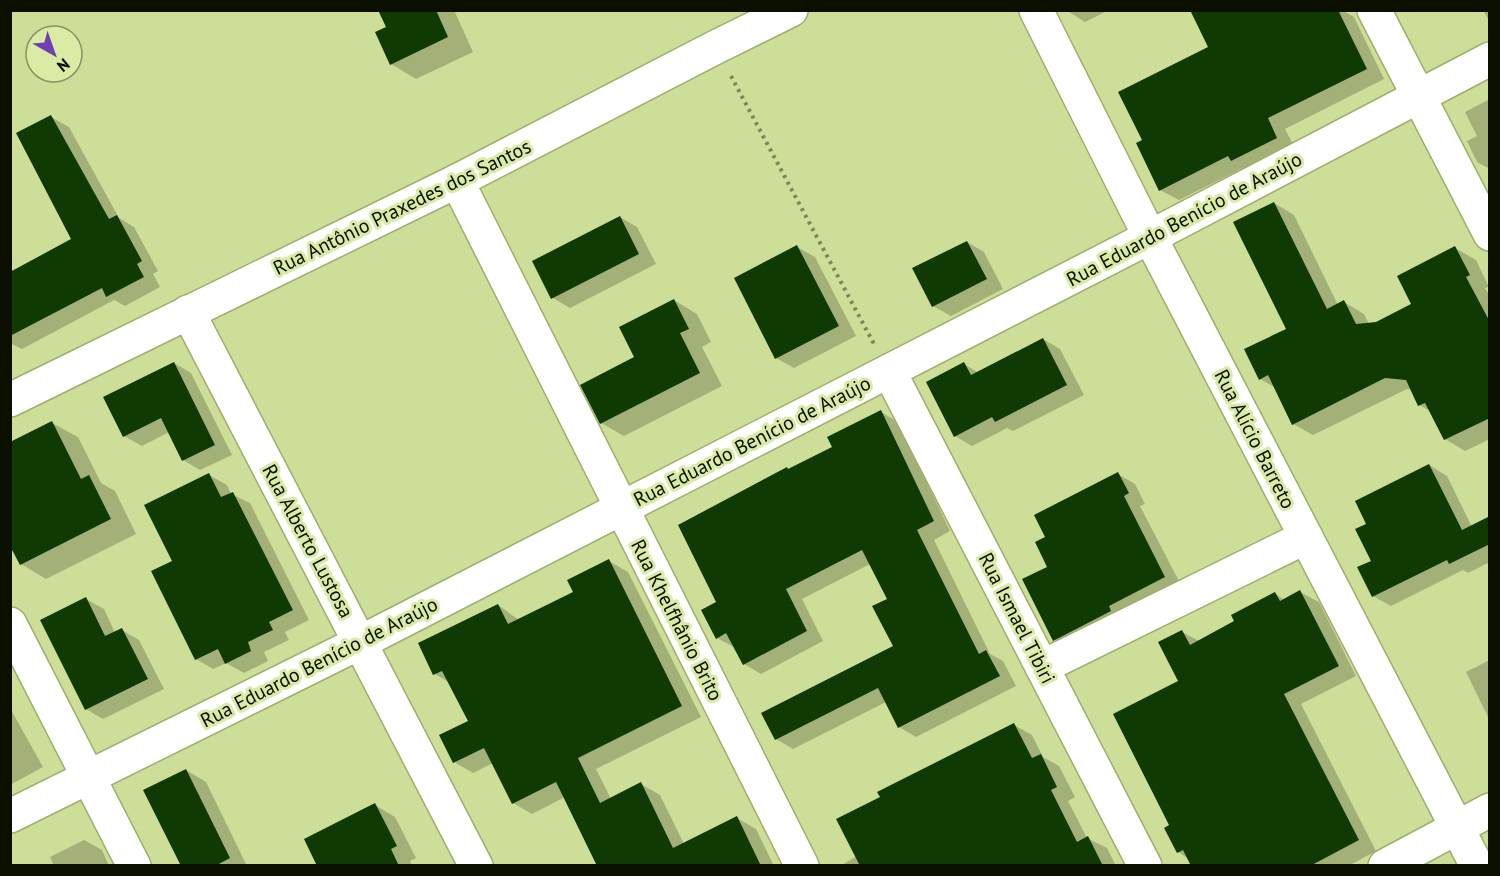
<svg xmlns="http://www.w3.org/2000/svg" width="1500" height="876" viewBox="0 0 1500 876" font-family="'PT Sans',sans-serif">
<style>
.shadow{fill:#0003}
.building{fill:#103a04}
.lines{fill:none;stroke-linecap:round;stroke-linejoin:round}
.street-casing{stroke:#9faf6b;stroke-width:36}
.path{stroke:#7a8758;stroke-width:4;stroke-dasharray:3 4.5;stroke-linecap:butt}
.street{stroke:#fff;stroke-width:33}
.labels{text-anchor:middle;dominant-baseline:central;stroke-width:6;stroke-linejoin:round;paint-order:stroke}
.street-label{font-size:20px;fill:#0a0f00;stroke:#d9eba5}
</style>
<rect width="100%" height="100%" fill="#ccde98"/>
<!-- shadow -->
<g class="shadow">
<polygon points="380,10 454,10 473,52 416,79 391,64 388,27"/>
<polygon points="1066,10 1109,10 1085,22"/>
<polygon points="1192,10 1342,10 1354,17 1384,79 1285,129 1295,148 1251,171 1245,167 1179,200 1160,190 1144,141 1210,48"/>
<polygon points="1483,10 1490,10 1490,23"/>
<polygon points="1490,99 1490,169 1477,162 1467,141 1477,136 1465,112"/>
<polygon points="51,117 69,127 119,218 134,227 158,271 153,274 160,287 125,306 114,300 22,349 10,343 10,273 73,240"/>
<polygon points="1274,203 1294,215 1338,305 1344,302 1364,314 1369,324 1377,323 1413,305 1455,248 1476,260 1489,287 1485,288 1490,296 1490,439 1465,451 1445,439 1432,412 1419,405 1412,390 1407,389 1313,435 1293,424 1276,388 1260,379 1288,329"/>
<polygon points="620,217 637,227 656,264 570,308 553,298 534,261"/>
<polygon points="967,242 984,252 1003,289 951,316 933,306"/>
<polygon points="797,247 815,257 856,336 794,368 776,358 736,279"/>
<polygon points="674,300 697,314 711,342 702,347 722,386 624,436 601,423 636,357"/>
<polygon points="1043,339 1060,349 1084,395 1013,431 1007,428 972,446 955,436 964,364 979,373"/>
<polygon points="174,363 191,373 232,455 200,470 183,460 169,432 142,446 124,436"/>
<polygon points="881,412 898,422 950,531 934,540 990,654 1003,661 1016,686 916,737 899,727 886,702 793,749 776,739 895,647 889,599 870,564 802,599 823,641 761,674 744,664 734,647 717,638 718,602 789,470 834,448"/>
<polygon points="52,423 78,437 101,483 115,491 136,534 46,579 21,564"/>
<polygon points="1429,465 1447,476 1472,527 1490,518 1490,562 1468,573 1463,570 1391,606 1373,596 1368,524"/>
<polygon points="1118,474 1135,484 1145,504 1140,506 1182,587 1071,650 1054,639 1047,538"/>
<polygon points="209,475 227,485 231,494 250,503 309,620 285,632 289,640 264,652 268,661 244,673 226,663 213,669 196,659 174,561"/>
<polygon points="609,561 628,572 701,717 596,769 611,799 641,784 660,795 684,844 737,818 756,829 774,866 599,866 565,797 532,814 513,803 493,763 473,773 454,762 470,722 450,683 435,674 498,605 519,620 575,593"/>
<polygon points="1300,592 1319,602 1356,676 1301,704 1376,851 1348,866 1193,866 1189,859 1178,852 1171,826 1182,632 1199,641 1236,622 1275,594 1285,600"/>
<polygon points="86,599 104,609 115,633 122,630 139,640 164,689 103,719 86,709"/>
<polygon points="1490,660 1490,721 1466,672"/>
<polygon points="10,708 43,767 10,785"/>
<polygon points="1014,725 1032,735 1043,757 1059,766 1075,797 1068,801 1087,838 1107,848 1116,866 840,866 857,856"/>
<polygon points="186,770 206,782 247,866 181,866"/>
<polygon points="375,805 395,817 416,858 410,861 412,866 319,866"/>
<polygon points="84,840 102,850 109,866 54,866 50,857"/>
</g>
<!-- building -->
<g class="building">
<polygon points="378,10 436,10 448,37 390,65 375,32 386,27"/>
<polygon points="1190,10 1338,10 1367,69 1268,118 1277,138 1231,161 1228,156 1159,191 1136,143 1142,140 1118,92 1208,47"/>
<polygon points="51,115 109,219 117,215 142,261 137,264 144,277 106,297 102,288 10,336 10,272 71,239 16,133"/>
<polygon points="1274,202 1327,309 1344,300 1356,324 1376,322 1411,304 1397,276 1455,246 1470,275 1466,277 1490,322 1490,418 1444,440 1425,403 1418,406 1406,380 1385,378 1292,425 1268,375 1259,380 1244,349 1286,329 1233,222"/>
<polygon points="620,216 639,254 551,299 532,261"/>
<polygon points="967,241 987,279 932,307 912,268"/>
<polygon points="797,245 839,326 775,359 734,278"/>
<polygon points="674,299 689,329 680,333 700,373 600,424 580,385 634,357 619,327"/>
<polygon points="1043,338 1067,385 995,422 992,417 954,437 926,382 964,362 971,375"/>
<polygon points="174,362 215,445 182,461 161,418 123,437 103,397"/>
<polygon points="881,410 934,521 917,530 979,654 986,650 1000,676 898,728 878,688 775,740 761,713 893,646 872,606 887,599 862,550 786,589 807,631 743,665 726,633 716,639 701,610 716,602 678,525 787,467 788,469 832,447 827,437"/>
<polygon points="52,421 81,479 89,475 111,519 20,565 10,546 10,442"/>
<polygon points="1429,464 1462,530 1490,516 1490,544 1449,564 1447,560 1372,597 1357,567 1371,561 1355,529 1366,524 1355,501"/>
<polygon points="1118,472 1129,493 1124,496 1165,577 1109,606 1111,611 1053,641 1022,579 1047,567 1035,542 1045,537 1034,515"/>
<polygon points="209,473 221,497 233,492 293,610 269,622 273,630 248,642 251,651 225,664 218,649 195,660 151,571 172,561 144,505"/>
<polygon points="609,559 682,706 578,758 600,803 641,782 673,848 737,816 761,866 597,866 556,782 512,804 484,748 453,763 439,735 468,721 442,671 433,675 418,643 498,604 508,624 573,592 567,580"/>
<polygon points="1300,590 1339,666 1284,694 1359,840 1310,866 1191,866 1183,850 1177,853 1164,828 1169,825 1113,714 1178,681 1158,642 1182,630 1190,645 1234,621 1231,615 1275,592 1280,601"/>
<polygon points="86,597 105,636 122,628 148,679 85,710 40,620"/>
<polygon points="1014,723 1032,758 1041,754 1057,787 1051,790 1077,842 1088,836 1103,866 860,866 836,819 880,797 877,792"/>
<polygon points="186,769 230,858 215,866 181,866 143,790"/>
<polygon points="375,803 397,846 391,849 399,866 317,866 304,839"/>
</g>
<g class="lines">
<defs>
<g id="street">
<polyline points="1036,10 1150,237 1477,866"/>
<polyline points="1374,10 1490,234"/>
<polyline points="457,181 802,866"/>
<polyline points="188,312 476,866"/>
<polyline points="889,371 1145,866"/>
<polyline points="10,400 457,181 716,47 791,10"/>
<polyline points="10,624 134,866"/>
<polyline points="1042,667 1306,537"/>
<polyline points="10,816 361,642 1150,237 1490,59"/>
<polyline points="1385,866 1490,810"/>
</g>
</defs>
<!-- street casing -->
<use href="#street" class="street-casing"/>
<!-- path -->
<polyline class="path" points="731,76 874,344"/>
<!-- street -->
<use href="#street" class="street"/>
</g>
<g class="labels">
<!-- street labels -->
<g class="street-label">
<text transform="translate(402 207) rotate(-26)">Rua Antônio Praxedes dos Santos</text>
<text transform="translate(1184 219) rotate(-28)">Rua Eduardo Benício de Araújo</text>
<text transform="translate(1255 439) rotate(63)">Rua Alício Barreto</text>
<text transform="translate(752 441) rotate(-27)">Rua Eduardo Benício de Araújo</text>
<text transform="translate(308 541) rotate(62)">Rua Alberto Lustosa</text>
<text transform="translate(1017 618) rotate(63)">Rua Ismael Tibiri</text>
<text transform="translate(677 620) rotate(63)">Rua Khelfhânio Brito</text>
<text transform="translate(319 662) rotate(-27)">Rua Eduardo Benício de Araújo</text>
</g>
</g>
<!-- border -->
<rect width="1500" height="876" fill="none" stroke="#0a0f00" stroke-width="24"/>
<!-- north arrow -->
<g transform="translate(54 54) rotate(140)"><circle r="28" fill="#d9eba5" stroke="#869363" stroke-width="1.5"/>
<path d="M0-4.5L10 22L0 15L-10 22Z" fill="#723eb5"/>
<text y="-9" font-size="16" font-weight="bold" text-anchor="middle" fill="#0a0f00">N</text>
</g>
</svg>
